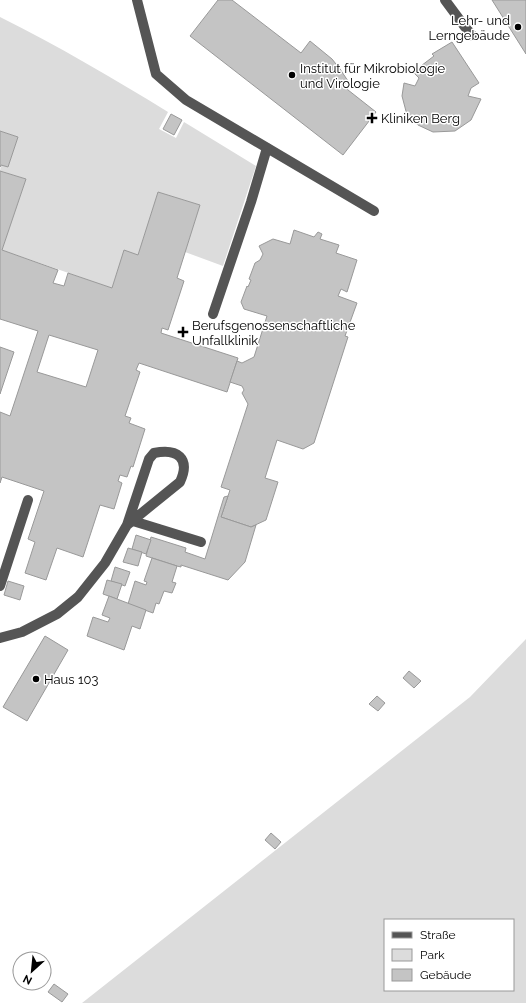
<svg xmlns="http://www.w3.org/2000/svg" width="526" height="1003" viewBox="0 0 526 1003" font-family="Raleway,sans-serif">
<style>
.green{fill:#dcdcdc;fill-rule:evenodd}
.building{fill:#c4c4c4;stroke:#999;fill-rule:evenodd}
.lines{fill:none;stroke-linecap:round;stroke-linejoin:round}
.minor{stroke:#555;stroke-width:10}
.poi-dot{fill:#000;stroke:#fff;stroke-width:1.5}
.labels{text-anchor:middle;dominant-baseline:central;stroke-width:3;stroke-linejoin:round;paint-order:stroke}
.poi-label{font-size:13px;fill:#000;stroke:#fff;text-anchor:start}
</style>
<rect width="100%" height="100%" fill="#fff"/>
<!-- green -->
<g class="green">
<path d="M0,17C58,46 113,78 168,112L159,129L176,138L184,122L256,166L223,266L185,252L200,205L158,192L138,255L124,251L112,288L2,250L26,179L0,171L1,165L8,167L18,137L0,131Z"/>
<path d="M526,639V1003H82L470,697ZM385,920H513V990H385Z"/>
</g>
<!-- building -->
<g class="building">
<polygon points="218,0 232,0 301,53 310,41 332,59 340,69 348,81 343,86 376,112 343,155 190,36"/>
<polygon points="492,0 526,0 526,54"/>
<polygon points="452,42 479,83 471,88 468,96 481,99 471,120 455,131 433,132 418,125 407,115 402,96 404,83 415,86 419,78 413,72 434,56 432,54"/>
<polygon points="171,114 182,120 174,135 163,129"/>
<polygon points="0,131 18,137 8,167 1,165 0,167"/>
<path d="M0,171L26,179L2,250L58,270L53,283L64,286L68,273L112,288L124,250L138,255L158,192L200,205L177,278L184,281L168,330L162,328L161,333L238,358L227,392L139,363L136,370L140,372L125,416L131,418L129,423L145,429L133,467L131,466L127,477L120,475L118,481L122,483L114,509L100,505L83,557L57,548L46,580L25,573L35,542L28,539L44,491L2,477L0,483V412L10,416L38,331L0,319ZM49,335L98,350L86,387L37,372Z"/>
<polygon points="294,230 314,237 318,232 322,234 320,239 339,245 336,253 357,260 347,292 341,289 338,296 357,303 345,336 348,337 314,443 303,449 277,440 265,478 278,482 266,520 251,527 221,517 230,490 221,487 248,404 242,393 244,390 242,386 230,382 237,361 242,363 254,357 267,316 244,309 241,302 247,286 248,287 251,280 249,279 255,263 260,260 263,254 259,246 273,239 290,244"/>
<polygon points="0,347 14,352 0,394"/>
<polygon points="228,496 221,517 251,527 256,525 245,562 228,580 181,565 181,567 177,566 146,556 151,537 186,548 185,552 205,559 224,497"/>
<polygon points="136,535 151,540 146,554 132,549"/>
<polygon points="128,548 142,552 138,566 123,562"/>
<polygon points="152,558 177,566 172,582 176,583 172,593 164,591 159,604 156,603 153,613 128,604 135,581 146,585 147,582 144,581"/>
<polygon points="115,567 130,572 125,586 111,581"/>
<polygon points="107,580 122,584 117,599 103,594"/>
<polygon points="8,581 24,586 20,600 4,595"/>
<polygon points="109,596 146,610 140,629 132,626 124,650 87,636 93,617 108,622 110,618 102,615"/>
<polygon points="45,636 68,650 27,721 3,707"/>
<polygon points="409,671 421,681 414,688 403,678"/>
<polygon points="377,696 385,703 378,711 369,704"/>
<polygon points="271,833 281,842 275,849 265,840"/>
<polygon points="54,984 68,994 62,1002 48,992"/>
</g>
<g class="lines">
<!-- minor -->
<g class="minor">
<polyline points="137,0 156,74 186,100 374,211"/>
<polyline points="445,0 465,27 473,36"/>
<polyline points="213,314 251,202 267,148"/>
<polyline points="133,521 201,542"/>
<polyline points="0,586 28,500"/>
<path d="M0,638L22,632L57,614L78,597L105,563L127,525L149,459L154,453C177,448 191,458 180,482L127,525"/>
</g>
</g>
<!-- markers -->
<g class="poi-dot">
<circle cx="518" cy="27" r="4"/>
<circle cx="292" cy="75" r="4"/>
<path d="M370 112h4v4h4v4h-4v4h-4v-4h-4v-4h4z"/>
<path d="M181 326h4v4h4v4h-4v4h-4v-4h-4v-4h4z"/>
<circle cx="36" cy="679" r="4"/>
</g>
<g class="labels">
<!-- poi labels -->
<g class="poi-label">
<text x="510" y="20" text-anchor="end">Lehr- und<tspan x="510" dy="15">Lerngebäude</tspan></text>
<text x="300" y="68">Institut für Mikrobiologie<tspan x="300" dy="15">und Virologie</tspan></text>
<text x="381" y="118">Kliniken Berg</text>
<text x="192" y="325">Berufsgenossenschaftliche<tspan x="192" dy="15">Unfallklinik</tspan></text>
<text x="44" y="679">Haus 103</text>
</g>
</g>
<!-- legend -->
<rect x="384" y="919" width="130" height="72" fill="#ffffff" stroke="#999999"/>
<rect x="392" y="932" width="20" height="6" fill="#555555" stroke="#999999"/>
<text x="420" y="939" font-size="12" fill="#000000">Straße</text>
<rect x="392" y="949" width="20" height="12" fill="#dcdcdc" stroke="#999999"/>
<text x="420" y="959" font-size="12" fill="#000000">Park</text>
<rect x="392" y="969" width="20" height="12" fill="#c4c4c4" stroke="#999999"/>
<text x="420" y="979" font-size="12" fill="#000000">Gebäude</text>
<!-- north arrow -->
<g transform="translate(32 971) rotate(207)"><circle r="19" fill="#ffffff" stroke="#999999"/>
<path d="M0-3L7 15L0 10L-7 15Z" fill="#000000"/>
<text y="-6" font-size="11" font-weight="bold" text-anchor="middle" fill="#000000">N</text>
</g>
</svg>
